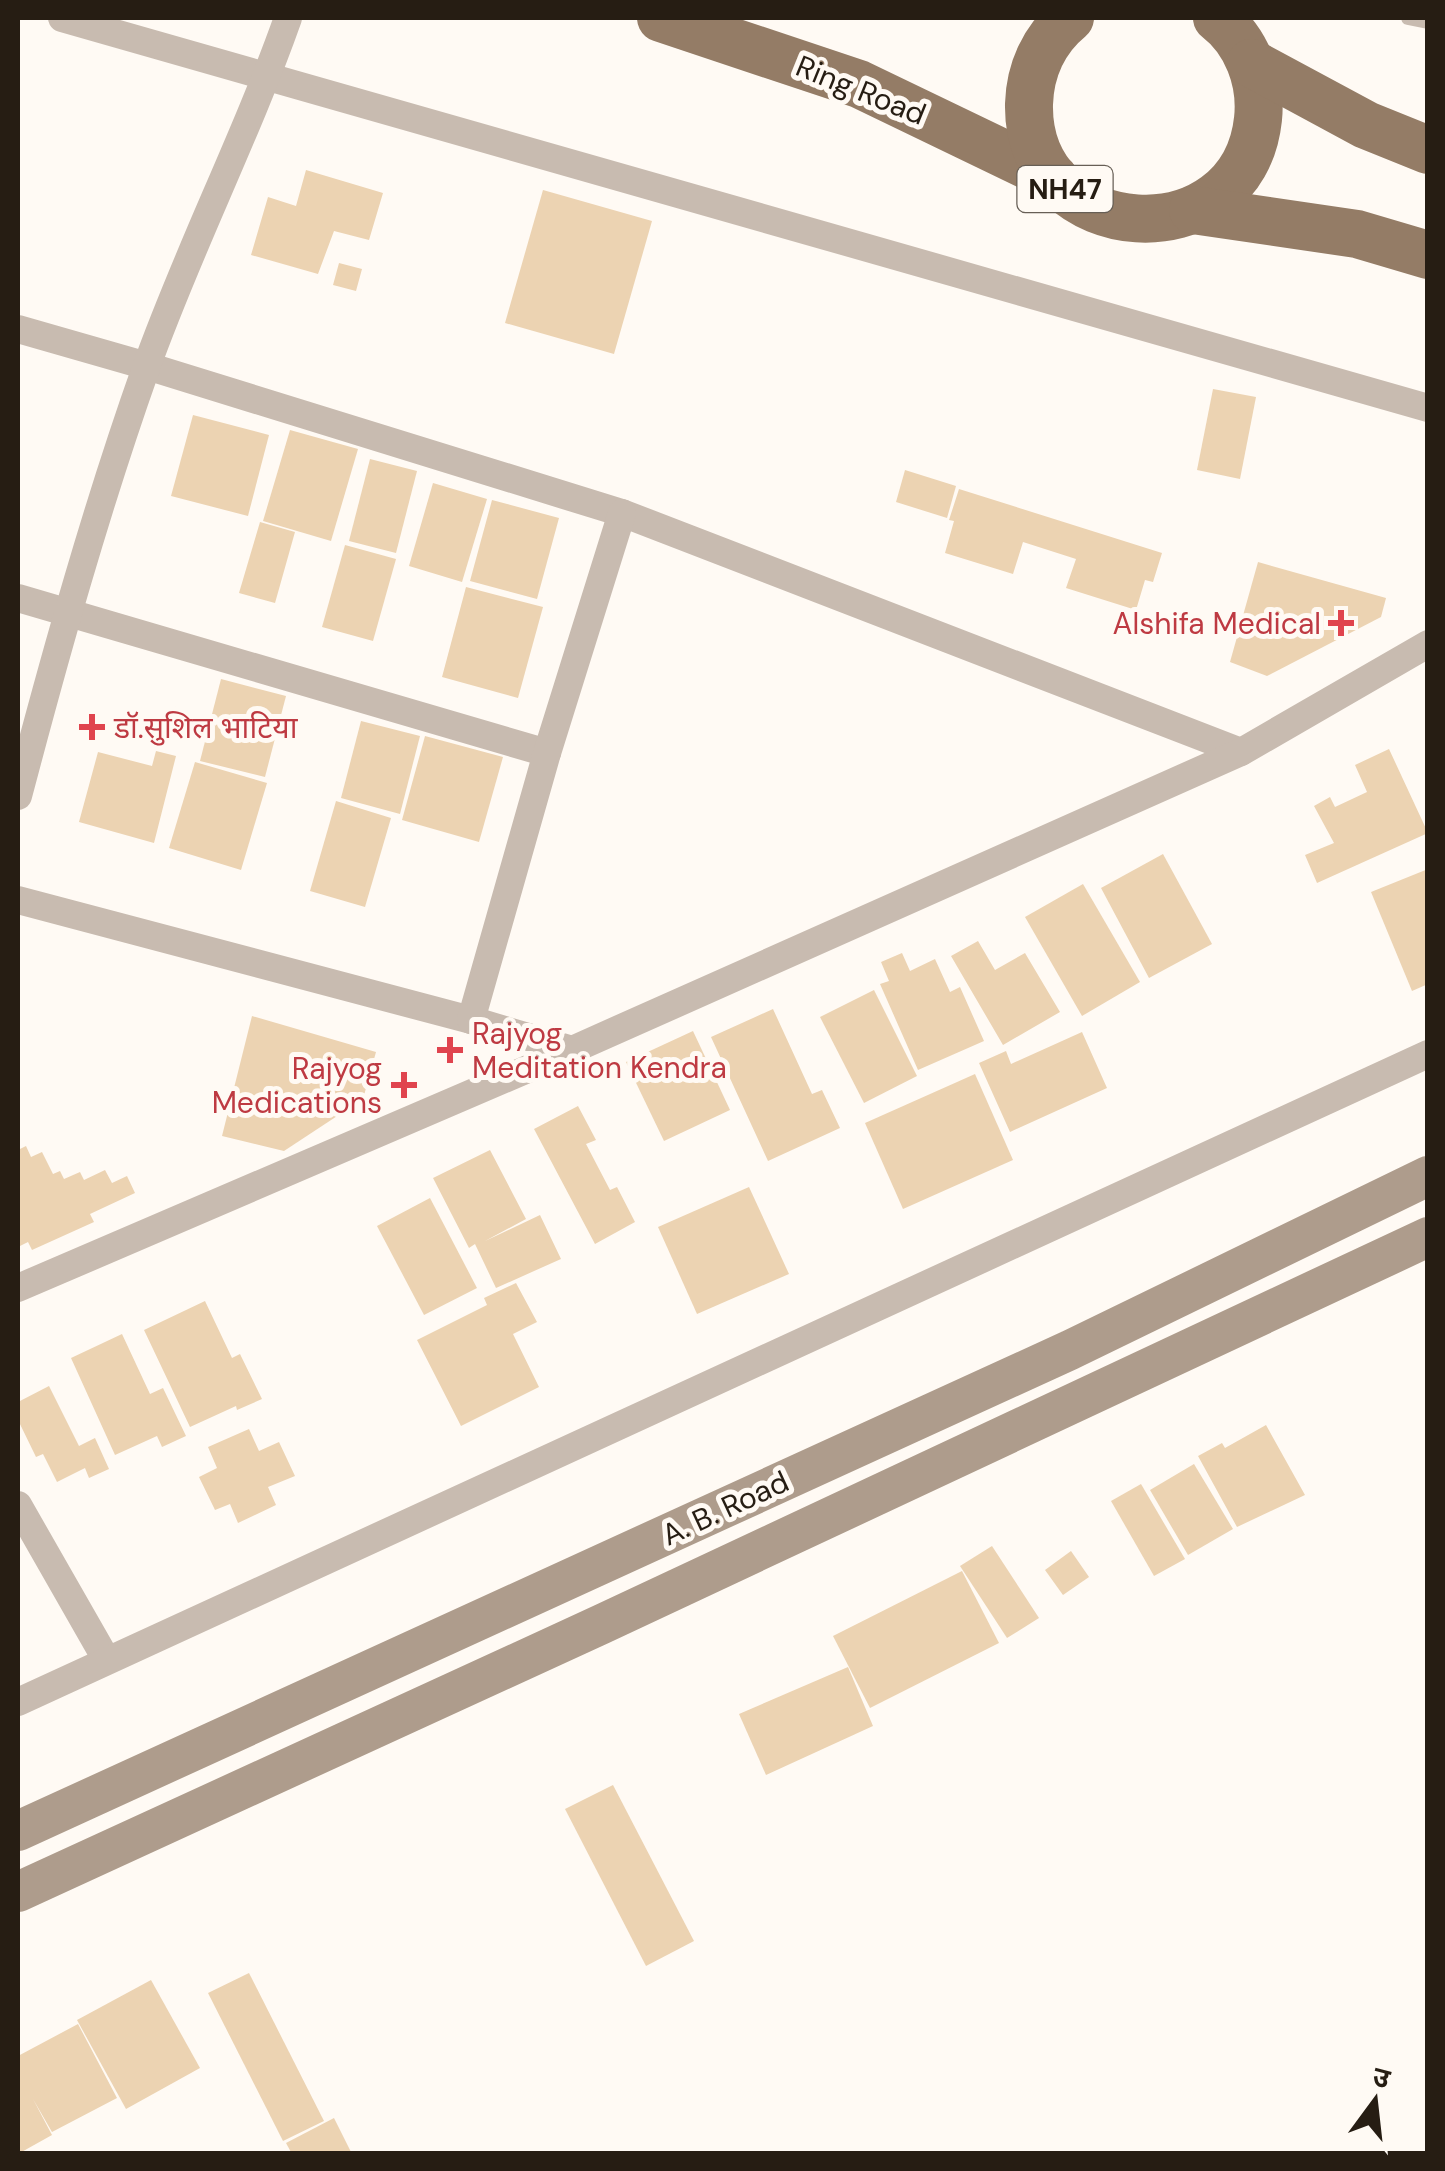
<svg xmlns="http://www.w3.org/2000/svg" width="1445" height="2171" viewBox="0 0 1445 2171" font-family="'DM Sans','Noto Sans Devanagari',sans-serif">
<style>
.building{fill:#ecd3b2}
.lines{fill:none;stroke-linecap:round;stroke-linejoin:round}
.service{stroke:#c8bbb0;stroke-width:14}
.minor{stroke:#c8bbb0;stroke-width:28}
.secondary{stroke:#ae9c8c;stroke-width:40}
.trunk{stroke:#947c66;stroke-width:48}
.health-dot{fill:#e0444e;stroke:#fffaf4;stroke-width:4}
.labels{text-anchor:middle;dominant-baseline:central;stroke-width:10;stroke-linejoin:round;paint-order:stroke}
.shield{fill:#fffaf4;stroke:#675f56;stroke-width:2.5}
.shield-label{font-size:28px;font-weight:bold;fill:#261d13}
.street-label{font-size:30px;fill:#261d13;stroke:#fffaf4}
.health-label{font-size:30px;fill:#be3a42;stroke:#fffaf4;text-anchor:end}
</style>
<rect width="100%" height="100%" fill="#fffaf4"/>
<!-- building -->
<g class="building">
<polygon points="306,170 383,193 369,240 334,231 318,274 251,255 268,197 296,206"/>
<polygon points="543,190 652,221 614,354 505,323"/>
<polygon points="339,263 362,269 356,291 333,285"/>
<polygon points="1213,389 1256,397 1240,479 1197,470"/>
<polygon points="193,415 269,435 248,516 171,496"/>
<polygon points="290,430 358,449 331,541 263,521"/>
<polygon points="370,459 417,471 396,553 349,541"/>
<polygon points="905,470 956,486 947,518 896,502"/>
<polygon points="433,483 487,499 462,582 409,566"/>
<polygon points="959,489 1162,553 1153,582 1145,580 1136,610 1066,588 1076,559 1023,542 1013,574 945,553 954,521 949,520"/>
<polygon points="492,500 559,518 537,599 470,581"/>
<polygon points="260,522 295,532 275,603 239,593"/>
<polygon points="345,545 396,559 373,641 322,627"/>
<polygon points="1258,562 1386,598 1381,617 1267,676 1230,662"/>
<polygon points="466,587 543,607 518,698 442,677"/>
<polygon points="221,679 286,696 265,777 200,761"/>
<polygon points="361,721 420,736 400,814 341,798"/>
<polygon points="425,736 503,757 479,842 402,820"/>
<polygon points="1389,749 1428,833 1317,883 1305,855 1334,843 1314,806 1330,797 1335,807 1367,792 1355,765"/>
<polygon points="156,751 176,756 154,843 79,822 98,752 152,766"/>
<polygon points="195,762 267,783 241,870 169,848"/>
<polygon points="336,801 391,818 365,907 310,891"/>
<polygon points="1163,854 1212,944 1149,978 1101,888"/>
<polygon points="1428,869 1428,984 1412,991 1371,892"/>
<polygon points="1083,884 1140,982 1082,1016 1025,917"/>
<polygon points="978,941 995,970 1025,953 1060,1012 1003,1045 951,956"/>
<polygon points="902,953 910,971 935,959 950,992 960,987 984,1041 918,1070 880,984 889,981 881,962"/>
<polygon points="874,990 917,1076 864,1103 820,1017"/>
<polygon points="773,1009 812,1094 822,1090 840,1128 768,1161 711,1037"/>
<polygon points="252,1016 376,1052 363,1099 284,1151 222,1136"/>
<polygon points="693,1031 730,1110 664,1141 626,1062"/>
<polygon points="1082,1032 1107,1088 1010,1132 979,1063 1006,1051 1011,1064"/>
<polygon points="975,1074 1013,1160 903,1209 865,1123"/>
<polygon points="578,1106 596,1140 586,1144 610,1190 617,1187 635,1222 595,1244 534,1129"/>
<polygon points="26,1146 31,1157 42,1152 53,1174 60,1171 64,1179 80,1172 84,1180 105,1170 112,1183 127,1176 135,1193 90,1214 94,1222 32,1250 28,1242 18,1247 18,1150"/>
<polygon points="490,1150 526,1219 485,1241 540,1215 561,1259 496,1288 475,1244 469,1248 433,1178"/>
<polygon points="749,1187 789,1274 697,1314 658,1227"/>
<polygon points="430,1198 477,1288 424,1315 377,1226"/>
<polygon points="516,1283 537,1322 513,1334 539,1387 461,1426 417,1340 487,1305 484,1298"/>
<polygon points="205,1301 232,1358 240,1354 262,1399 237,1410 236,1406 190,1427 144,1330"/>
<polygon points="122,1334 150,1394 163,1388 186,1436 162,1447 157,1436 115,1455 71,1358"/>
<polygon points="49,1386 79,1446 95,1438 109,1469 89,1478 85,1468 57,1482 43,1454 36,1457 18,1420 18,1402"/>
<polygon points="1266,1425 1305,1495 1237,1527 1198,1456 1222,1443 1225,1448"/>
<polygon points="249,1429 259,1451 279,1442 295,1476 268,1487 276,1505 238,1523 230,1504 215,1510 199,1477 217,1468 208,1447"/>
<polygon points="1194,1464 1233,1529 1188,1555 1150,1490"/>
<polygon points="1141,1484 1185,1559 1154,1576 1111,1501"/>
<polygon points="992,1546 1039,1618 1007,1638 960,1566"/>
<polygon points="1071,1551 1089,1577 1063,1595 1045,1570"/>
<polygon points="962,1571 999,1643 870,1708 833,1636"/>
<polygon points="848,1667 873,1726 766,1775 739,1714"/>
<polygon points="613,1785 694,1941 646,1966 565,1809"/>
<polygon points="249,1973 324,2121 283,2141 208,1993"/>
<polygon points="151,1980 200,2068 126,2109 77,2020"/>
<polygon points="78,2024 117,2098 52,2132 33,2099 52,2135 18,2154 18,2056"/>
<polygon points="334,2118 352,2154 292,2154 286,2143"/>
</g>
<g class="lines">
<!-- service -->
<polyline class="service" points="1408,18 1428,22"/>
<!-- minor -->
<g class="minor">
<polyline points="62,18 1428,408"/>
<polyline points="18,329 147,366 622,513 1241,752"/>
<polyline points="18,598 547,753"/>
<path d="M18,796C56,652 96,509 146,368C188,250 246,137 288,18"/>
<polyline points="18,900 471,1020 572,1050"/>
<polyline points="471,1020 547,753 622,513"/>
<polyline points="18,1288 572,1050 1241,752 1428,644"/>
<polyline points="18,1505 106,1659"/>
<polyline points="18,1702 1428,1054"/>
</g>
<!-- secondary -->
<g class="secondary">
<polyline points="18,1831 1070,1350 1428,1176"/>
<polyline points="18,1892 602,1624 1428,1237"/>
</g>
<!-- trunk -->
<g class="trunk">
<polyline points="661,18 859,84 1054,178"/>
<path d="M1070,18C1044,39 1030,70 1029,104C1026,247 1243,261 1258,119C1262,81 1247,41 1217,18"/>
<polyline points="1251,63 1366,125 1428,150"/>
<polyline points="1193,210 1357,234 1428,255"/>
</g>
</g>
<!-- markers -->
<g class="health-dot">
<path d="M1336 608h10v10h10v10h-10v10h-10v-10h-10v-10h10z"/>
<path d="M87 712h10v10h10v10h-10v10h-10v-10h-10v-10h10z"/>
<path d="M445 1035h10v10h10v10h-10v10h-10v-10h-10v-10h10z"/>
<path d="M399 1070h10v10h10v10h-10v10h-10v-10h-10v-10h10z"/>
</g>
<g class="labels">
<!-- shield labels -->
<rect class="shield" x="1017.5" y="166" width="95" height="46" rx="8"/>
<g class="shield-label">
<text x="1065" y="189">NH47</text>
</g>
<!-- street labels -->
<g class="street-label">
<text transform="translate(861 90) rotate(22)">Ring Road</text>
<text transform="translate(725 1508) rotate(-25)">A. B. Road</text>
</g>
<!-- health labels -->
<g class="health-label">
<text x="1321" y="623">Alshifa Medical</text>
<text x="114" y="727" text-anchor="start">डॉ.सुशिल भाटिया</text>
<text x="472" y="1033" text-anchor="start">Rajyog<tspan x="472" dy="34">Meditation Kendra</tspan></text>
<text x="382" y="1068">Rajyog<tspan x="382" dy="34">Medications</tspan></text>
</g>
</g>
<!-- border -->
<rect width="1445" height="2171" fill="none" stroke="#261d13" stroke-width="40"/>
<!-- north arrow -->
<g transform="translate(1375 2101) rotate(15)" stroke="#fffaf4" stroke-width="8" paint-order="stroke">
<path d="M0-8L18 38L0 25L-18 38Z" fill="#261d13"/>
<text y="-15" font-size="28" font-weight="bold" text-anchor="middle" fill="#261d13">उ</text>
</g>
</svg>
